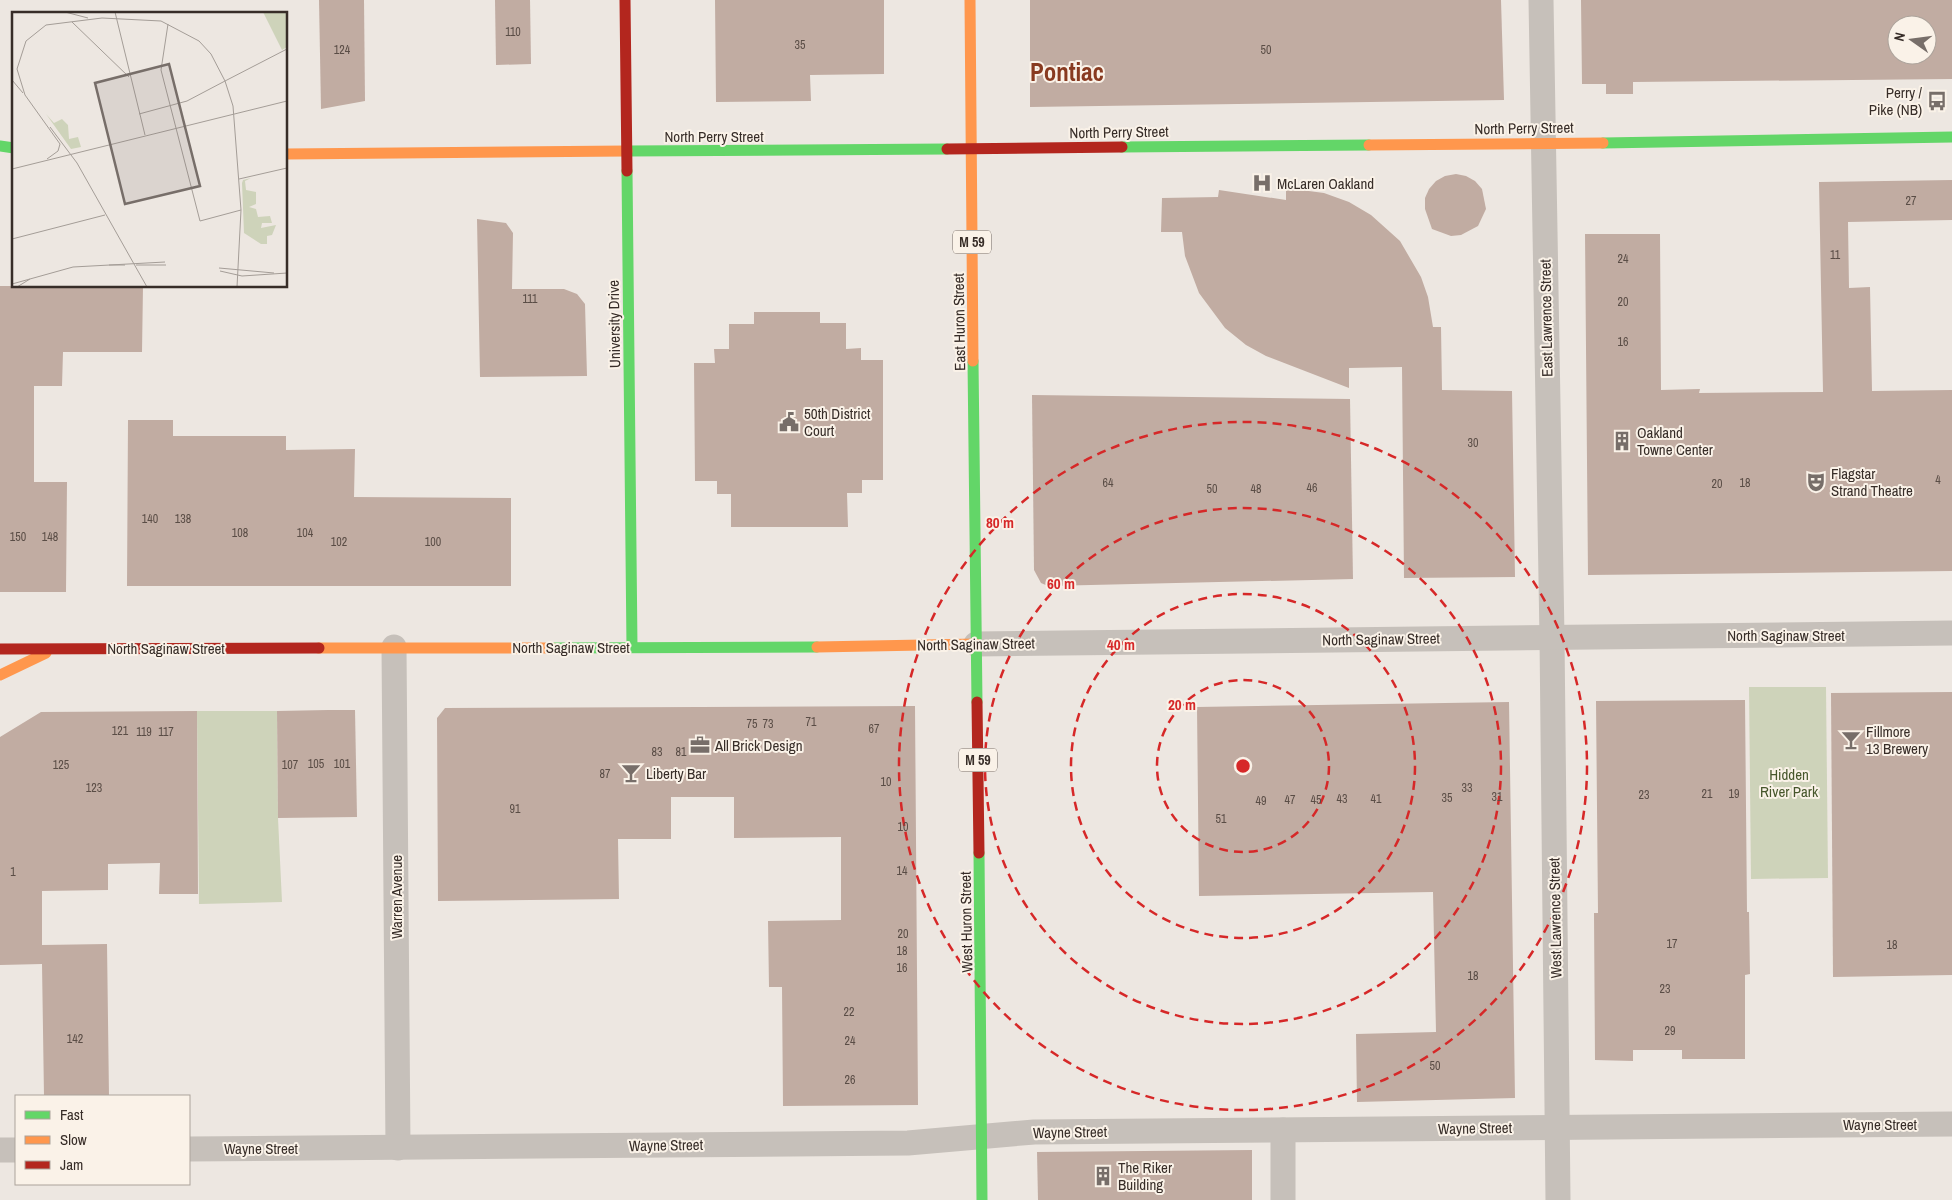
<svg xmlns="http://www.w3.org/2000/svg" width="1952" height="1200" viewBox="0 0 1952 1200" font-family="'Archivo Narrow',sans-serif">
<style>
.green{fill:#ced3ba}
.building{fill:#c1aca2;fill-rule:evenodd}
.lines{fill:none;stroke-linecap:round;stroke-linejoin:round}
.street{stroke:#c6c0ba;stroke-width:25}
.fast{stroke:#63d668;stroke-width:11}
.slow{stroke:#ff974d;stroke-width:11}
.jam{stroke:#b3261e;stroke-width:11}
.ring{fill:none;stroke:#d62828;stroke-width:2.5;stroke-dasharray:9 6}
.labels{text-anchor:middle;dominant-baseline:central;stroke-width:4;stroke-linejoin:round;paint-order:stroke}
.number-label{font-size:12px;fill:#5a4d46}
.shield{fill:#faf2e8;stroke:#726862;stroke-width:1}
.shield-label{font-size:14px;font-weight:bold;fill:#372d28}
.poi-label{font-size:15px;fill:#372d28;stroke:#faf2e8;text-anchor:start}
.street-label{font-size:15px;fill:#372d28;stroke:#faf2e8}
.park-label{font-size:15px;fill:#46562b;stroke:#faf2e8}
.town-label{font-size:25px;font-weight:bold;fill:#883a20;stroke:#faf2e8}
.inset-road{fill:none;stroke:#a49d97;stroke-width:1}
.view{fill:#776e69;fill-opacity:0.15;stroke:#776e69;stroke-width:2.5}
.inset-edge{fill:none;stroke:#372d28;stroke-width:2.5}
.centre{fill:#d62828;stroke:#faf2e8;stroke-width:2.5}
.ring-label{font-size:15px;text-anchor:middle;font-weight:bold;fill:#d62828;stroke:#faf2e8;stroke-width:4;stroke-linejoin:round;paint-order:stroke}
</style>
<rect width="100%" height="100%" fill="#ede7e1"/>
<!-- green -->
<g class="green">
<polygon points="1749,687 1826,687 1828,878 1751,879"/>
<polygon points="197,711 277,711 278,818 282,902 199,904"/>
</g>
<!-- building -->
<g class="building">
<polygon points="319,0 364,0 365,101 321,109"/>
<polygon points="495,0 530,0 531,64 496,65"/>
<polygon points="715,0 884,0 884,74 810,75 811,101 716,102"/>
<polygon points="1030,0 1501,0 1504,100 1030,107"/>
<path d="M1581,0H1952V79L1633,82V94H1606V84H1582ZM1897,25H1927V55H1897Z"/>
<polygon points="1456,174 1466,176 1475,181 1482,189 1486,209 1478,226 1461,235 1451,236 1432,229 1425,209 1425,198 1429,189 1436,181 1445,176"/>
<polygon points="1952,180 1952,220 1848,222 1849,288 1870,287 1872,391 1952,390 1952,571 1588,575 1585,234 1660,234 1661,390 1700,389 1699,393 1823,392 1819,182"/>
<polygon points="1286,188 1324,193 1349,202 1371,215 1400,241 1421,277 1428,297 1433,327 1441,327 1442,390 1512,391 1515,577 1404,578 1402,367 1349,368 1349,388 1266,356 1246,345 1225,328 1199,293 1185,256 1182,232 1161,232 1162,198 1218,197 1219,190 1286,200"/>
<polygon points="477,219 506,223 513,233 512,289 564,289 577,294 585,304 587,376 480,377"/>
<polygon points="0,286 143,286 142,352 63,352 62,386 34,386 34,482 67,482 66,592 0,592"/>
<polygon points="754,312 820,312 820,323 846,323 846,349 861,348 861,360 883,360 883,480 862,480 862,493 847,493 848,527 731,527 731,494 717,494 717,481 695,481 694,363 715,363 714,349 729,349 729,324 754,324"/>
<polygon points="1032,395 1350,399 1353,579 1048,586 1041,583 1034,570"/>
<polygon points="128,420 173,420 173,436 286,436 286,450 355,449 354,497 511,498 511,586 127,586"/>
<polygon points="1952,692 1952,975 1833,977 1831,693"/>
<polygon points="1745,700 1747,912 1749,912 1750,974 1745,975 1745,1059 1682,1059 1682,1050 1633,1050 1633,1061 1595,1060 1594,913 1598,913 1596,701"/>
<polygon points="1509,702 1515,1098 1357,1102 1356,1034 1436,1032 1433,892 1199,896 1197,707"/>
<polygon points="915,706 918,1105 783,1106 782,987 769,987 768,921 841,920 841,837 734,838 734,797 671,797 671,839 618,839 619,899 438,901 437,718 445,708"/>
<polygon points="328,710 355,710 357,817 278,818 277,711"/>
<polygon points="197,711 198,894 159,894 160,863 108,864 108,890 42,891 42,945 107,944 109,1096 44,1096 42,964 0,965 0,737 41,712"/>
<polygon points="1252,1150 1252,1200 1038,1200 1037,1152"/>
</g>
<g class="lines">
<!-- street -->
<g class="street">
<polyline points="1541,0 1552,637 1558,1200"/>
<polyline points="976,644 1952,633"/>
<polyline points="394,647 398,1148"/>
<polyline points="189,1149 908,1143 1034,1132 1952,1124"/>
<polyline points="0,1150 16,1150"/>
<polyline points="1283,1200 1283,1130"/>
</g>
<!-- fast -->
<g class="fast">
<polyline points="1603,143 1952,137"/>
<polyline points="0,146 14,148"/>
<polyline points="1122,147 1369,145"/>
<polyline points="627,151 947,149"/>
<polyline points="627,171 632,647"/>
<polyline points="973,361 977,702"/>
<polyline points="552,648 817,647"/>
<polyline points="979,853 982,1200"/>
</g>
<!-- slow -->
<g class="slow">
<polyline points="970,0 973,361"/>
<polyline points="1369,145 1603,143"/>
<polyline points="286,154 627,151"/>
<polyline points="817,647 976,644"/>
<polyline points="319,648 552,648"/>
<polyline points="0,675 46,653"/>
</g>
<!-- jam -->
<g class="jam">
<polyline points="625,0 627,171"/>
<polyline points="947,149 1122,147"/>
<polyline points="0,649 319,648"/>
<polyline points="977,702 979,853"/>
</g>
</g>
<!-- distance rings -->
<g class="ring">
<circle cx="1243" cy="766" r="86"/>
<circle cx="1243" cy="766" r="172"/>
<circle cx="1243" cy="766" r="258"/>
<circle cx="1243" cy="766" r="344"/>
</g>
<!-- icons -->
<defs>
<symbol id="bus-bare" viewBox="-9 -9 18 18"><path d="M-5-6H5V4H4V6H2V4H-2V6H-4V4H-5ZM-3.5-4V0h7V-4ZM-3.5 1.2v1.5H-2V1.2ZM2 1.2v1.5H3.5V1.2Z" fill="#776e69" stroke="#faf2e8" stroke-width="2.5" paint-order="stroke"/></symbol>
<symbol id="hospital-bare" viewBox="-9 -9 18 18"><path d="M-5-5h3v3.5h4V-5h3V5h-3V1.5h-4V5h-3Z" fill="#776e69" stroke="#faf2e8" stroke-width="2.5" paint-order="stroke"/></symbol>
<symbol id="civic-bare" viewBox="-9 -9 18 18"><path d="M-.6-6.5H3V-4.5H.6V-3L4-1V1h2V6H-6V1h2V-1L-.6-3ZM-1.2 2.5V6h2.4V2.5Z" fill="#776e69" stroke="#faf2e8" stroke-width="2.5" paint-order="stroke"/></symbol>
<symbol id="building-bare" viewBox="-9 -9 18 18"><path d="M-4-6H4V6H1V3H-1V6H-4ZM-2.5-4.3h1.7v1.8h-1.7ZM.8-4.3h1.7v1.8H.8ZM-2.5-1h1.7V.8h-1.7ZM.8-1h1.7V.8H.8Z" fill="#776e69" stroke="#faf2e8" stroke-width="2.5" paint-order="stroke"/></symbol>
<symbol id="theatre-bare" viewBox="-9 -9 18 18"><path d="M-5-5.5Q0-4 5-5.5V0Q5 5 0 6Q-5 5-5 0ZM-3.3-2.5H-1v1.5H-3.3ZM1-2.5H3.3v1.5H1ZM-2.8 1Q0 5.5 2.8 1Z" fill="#776e69" stroke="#faf2e8" stroke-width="2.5" paint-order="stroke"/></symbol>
<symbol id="bar-bare" viewBox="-9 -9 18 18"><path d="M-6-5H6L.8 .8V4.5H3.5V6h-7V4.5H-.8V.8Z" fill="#776e69" stroke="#faf2e8" stroke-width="2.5" paint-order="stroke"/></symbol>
<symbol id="office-bare" viewBox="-9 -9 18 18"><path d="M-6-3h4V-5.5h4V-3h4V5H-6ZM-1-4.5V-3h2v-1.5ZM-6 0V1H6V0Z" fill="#776e69" stroke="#faf2e8" stroke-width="2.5" paint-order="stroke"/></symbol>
</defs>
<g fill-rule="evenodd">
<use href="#bus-bare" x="1923" y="87" width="28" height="28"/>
<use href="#hospital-bare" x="1248" y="169" width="28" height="28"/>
<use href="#civic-bare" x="775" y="408" width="28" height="28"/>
<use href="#building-bare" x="1608" y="427" width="28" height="28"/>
<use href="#theatre-bare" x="1802" y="468" width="28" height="28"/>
<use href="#bar-bare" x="1837" y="726" width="28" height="28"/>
<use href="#office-bare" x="686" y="731" width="28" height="28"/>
<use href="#bar-bare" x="617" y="759" width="28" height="28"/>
<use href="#building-bare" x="1089" y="1162" width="28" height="28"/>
</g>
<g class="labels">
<!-- number labels -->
<g class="number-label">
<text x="513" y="32">110</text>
<text x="800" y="45">35</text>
<text x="342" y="50">124</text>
<text x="1266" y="50">50</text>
<text x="1911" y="201">27</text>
<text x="1835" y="255">11</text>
<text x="1623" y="259">24</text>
<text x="530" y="299">111</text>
<text x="1623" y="302">20</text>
<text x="1623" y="342">16</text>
<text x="1473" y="443">30</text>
<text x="1938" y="480">4</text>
<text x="1108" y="483">64</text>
<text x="1745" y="483">18</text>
<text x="1717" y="484">20</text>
<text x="1312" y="488">46</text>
<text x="1212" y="489">50</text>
<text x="1256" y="489">48</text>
<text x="150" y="519">140</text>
<text x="183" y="519">138</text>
<text x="240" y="533">108</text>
<text x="305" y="533">104</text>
<text x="18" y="537">150</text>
<text x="50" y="537">148</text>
<text x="339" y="542">102</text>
<text x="433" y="542">100</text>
<text x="811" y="722">71</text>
<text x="752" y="724">75</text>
<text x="768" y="724">73</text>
<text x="874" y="729">67</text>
<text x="120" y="731">121</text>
<text x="144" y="732">119</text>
<text x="166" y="732">117</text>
<text x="657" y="752">83</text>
<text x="681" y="752">81</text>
<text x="316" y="764">105</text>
<text x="342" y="764">101</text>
<text x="61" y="765">125</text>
<text x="290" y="765">107</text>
<text x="605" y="774">87</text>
<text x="886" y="782">10</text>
<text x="94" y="788">123</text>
<text x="1467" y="788">33</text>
<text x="1707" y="794">21</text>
<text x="1734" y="794">19</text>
<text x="1644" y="795">23</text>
<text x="1497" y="797">31</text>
<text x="1447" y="798">35</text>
<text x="1342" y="799">43</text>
<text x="1376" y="799">41</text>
<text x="1290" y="800">47</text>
<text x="1316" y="800">45</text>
<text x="1261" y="801">49</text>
<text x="515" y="809">91</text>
<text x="1221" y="819">51</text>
<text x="903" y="827">10</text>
<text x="902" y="871">14</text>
<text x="13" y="872">1</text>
<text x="903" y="934">20</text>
<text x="1672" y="944">17</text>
<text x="1892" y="945">18</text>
<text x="902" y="951">18</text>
<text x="902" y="968">16</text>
<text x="1473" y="976">18</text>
<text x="1665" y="989">23</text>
<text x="849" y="1012">22</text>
<text x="1670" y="1031">29</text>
<text x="75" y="1039">142</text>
<text x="850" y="1041">24</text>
<text x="1435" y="1066">50</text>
<text x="850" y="1080">26</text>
</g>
<!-- shield labels -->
<g class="shield">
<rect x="953" y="230.5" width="38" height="23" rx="4"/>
<rect x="959" y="748.5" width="38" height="23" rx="4"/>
</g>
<g class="shield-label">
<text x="972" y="242">M 59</text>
<text x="978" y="760">M 59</text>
</g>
<!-- poi labels -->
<g class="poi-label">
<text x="1922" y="92" text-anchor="end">Perry /<tspan x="1922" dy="17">Pike (NB)</tspan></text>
<text x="1277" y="183">McLaren Oakland</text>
<text x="804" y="413">50th District<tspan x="804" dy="17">Court</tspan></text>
<text x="1637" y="432">Oakland<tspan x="1637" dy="17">Towne Center</tspan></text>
<text x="1831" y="473">Flagstar<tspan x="1831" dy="17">Strand Theatre</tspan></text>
<text x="1866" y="731">Fillmore<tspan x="1866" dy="17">13 Brewery</tspan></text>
<text x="715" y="745">All Brick Design</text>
<text x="646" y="773">Liberty Bar</text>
<text x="1118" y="1167">The Riker<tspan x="1118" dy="17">Building</tspan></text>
</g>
<!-- street labels -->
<g class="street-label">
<text transform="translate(1524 128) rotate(-1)">North Perry Street</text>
<text transform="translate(1119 132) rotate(-1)">North Perry Street</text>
<text x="714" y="136">North Perry Street</text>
<text transform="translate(1546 318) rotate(-91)">East Lawrence Street</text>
<text transform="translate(959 322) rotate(-91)">East Huron Street</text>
<text transform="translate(614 324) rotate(-91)">University Drive</text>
<text x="1786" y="635">North Saginaw Street</text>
<text transform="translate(1381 639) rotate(-1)">North Saginaw Street</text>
<text transform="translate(976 644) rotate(-1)">North Saginaw Street</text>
<text x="571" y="647">North Saginaw Street</text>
<text x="166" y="648">North Saginaw Street</text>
<text transform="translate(396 897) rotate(-90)">Warren Avenue</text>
<text transform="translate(1555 918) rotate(-91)">West Lawrence Street</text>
<text transform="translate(966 922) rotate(-91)">West Huron Street</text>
<text x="1880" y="1124">Wayne Street</text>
<text transform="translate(1475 1128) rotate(-1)">Wayne Street</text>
<text transform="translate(1070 1132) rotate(-1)">Wayne Street</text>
<text transform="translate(666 1145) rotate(-1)">Wayne Street</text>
<text x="261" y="1148">Wayne Street</text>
</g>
<!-- park labels -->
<g class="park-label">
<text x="1789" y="774">Hidden<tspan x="1789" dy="17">River Park</tspan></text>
</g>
<!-- town labels -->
<g class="town-label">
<text x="1067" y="72">Pontiac</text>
</g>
</g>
<!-- overview -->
<g transform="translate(12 12)">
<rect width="275" height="275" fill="#ede7e1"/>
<path d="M251,0H275V35L270,38ZM34,102L42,111L50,107L56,113L57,127L66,125L69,135L59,137ZM239,166L233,169L234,178L244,180V192L237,195L244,197L246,205L258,204L260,211H250L249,216L264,213L260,223L255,224V232H249L232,221L230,171L231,168Z" fill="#ced3ba"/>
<path class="inset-road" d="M53,0L76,6M103,0L133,123M60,10L117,65M156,12L149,58L188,209L229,198M0,68L11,81M213,69L221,94L229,198L225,275M127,102L175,89L213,69M38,115L65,151L135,275M35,147L46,139L48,132L13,83L5,57L14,29L34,13L90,6L149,9L187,29L199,42L213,69L275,37M0,157L275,89M227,167L275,156M0,227L93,203M97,253H113M124,253H154M207,256L262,261M208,259L230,264L275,261M0,272L61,255L153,250M5,275L18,267"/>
<path class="view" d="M157,52L188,174L113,192L83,71Z"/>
<rect width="275" height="275" class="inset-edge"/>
</g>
<circle cx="1243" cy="766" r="8" class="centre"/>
<g class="ring-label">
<text x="1000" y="528">80 m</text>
<text x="1061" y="589">60 m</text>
<text x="1121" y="650">40 m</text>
<text x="1182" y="710">20 m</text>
</g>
<!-- legend -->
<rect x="15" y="1095" width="175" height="90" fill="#faf2e8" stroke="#aca39b"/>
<rect x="25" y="1111" width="25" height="8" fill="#63d668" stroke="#aca39b"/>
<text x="60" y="1120" font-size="15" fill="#372d28">Fast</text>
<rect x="25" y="1136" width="25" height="8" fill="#ff974d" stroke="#aca39b"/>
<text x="60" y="1145" font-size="15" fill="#372d28">Slow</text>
<rect x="25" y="1161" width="25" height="8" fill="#b3261e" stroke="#aca39b"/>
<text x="60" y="1170" font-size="15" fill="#372d28">Jam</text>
<!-- north arrow -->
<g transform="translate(1912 40) rotate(284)"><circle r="24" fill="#faf2e8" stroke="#aca39b"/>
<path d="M0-4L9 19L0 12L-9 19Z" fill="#776e69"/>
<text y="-8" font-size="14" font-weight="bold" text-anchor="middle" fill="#372d28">N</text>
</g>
</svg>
